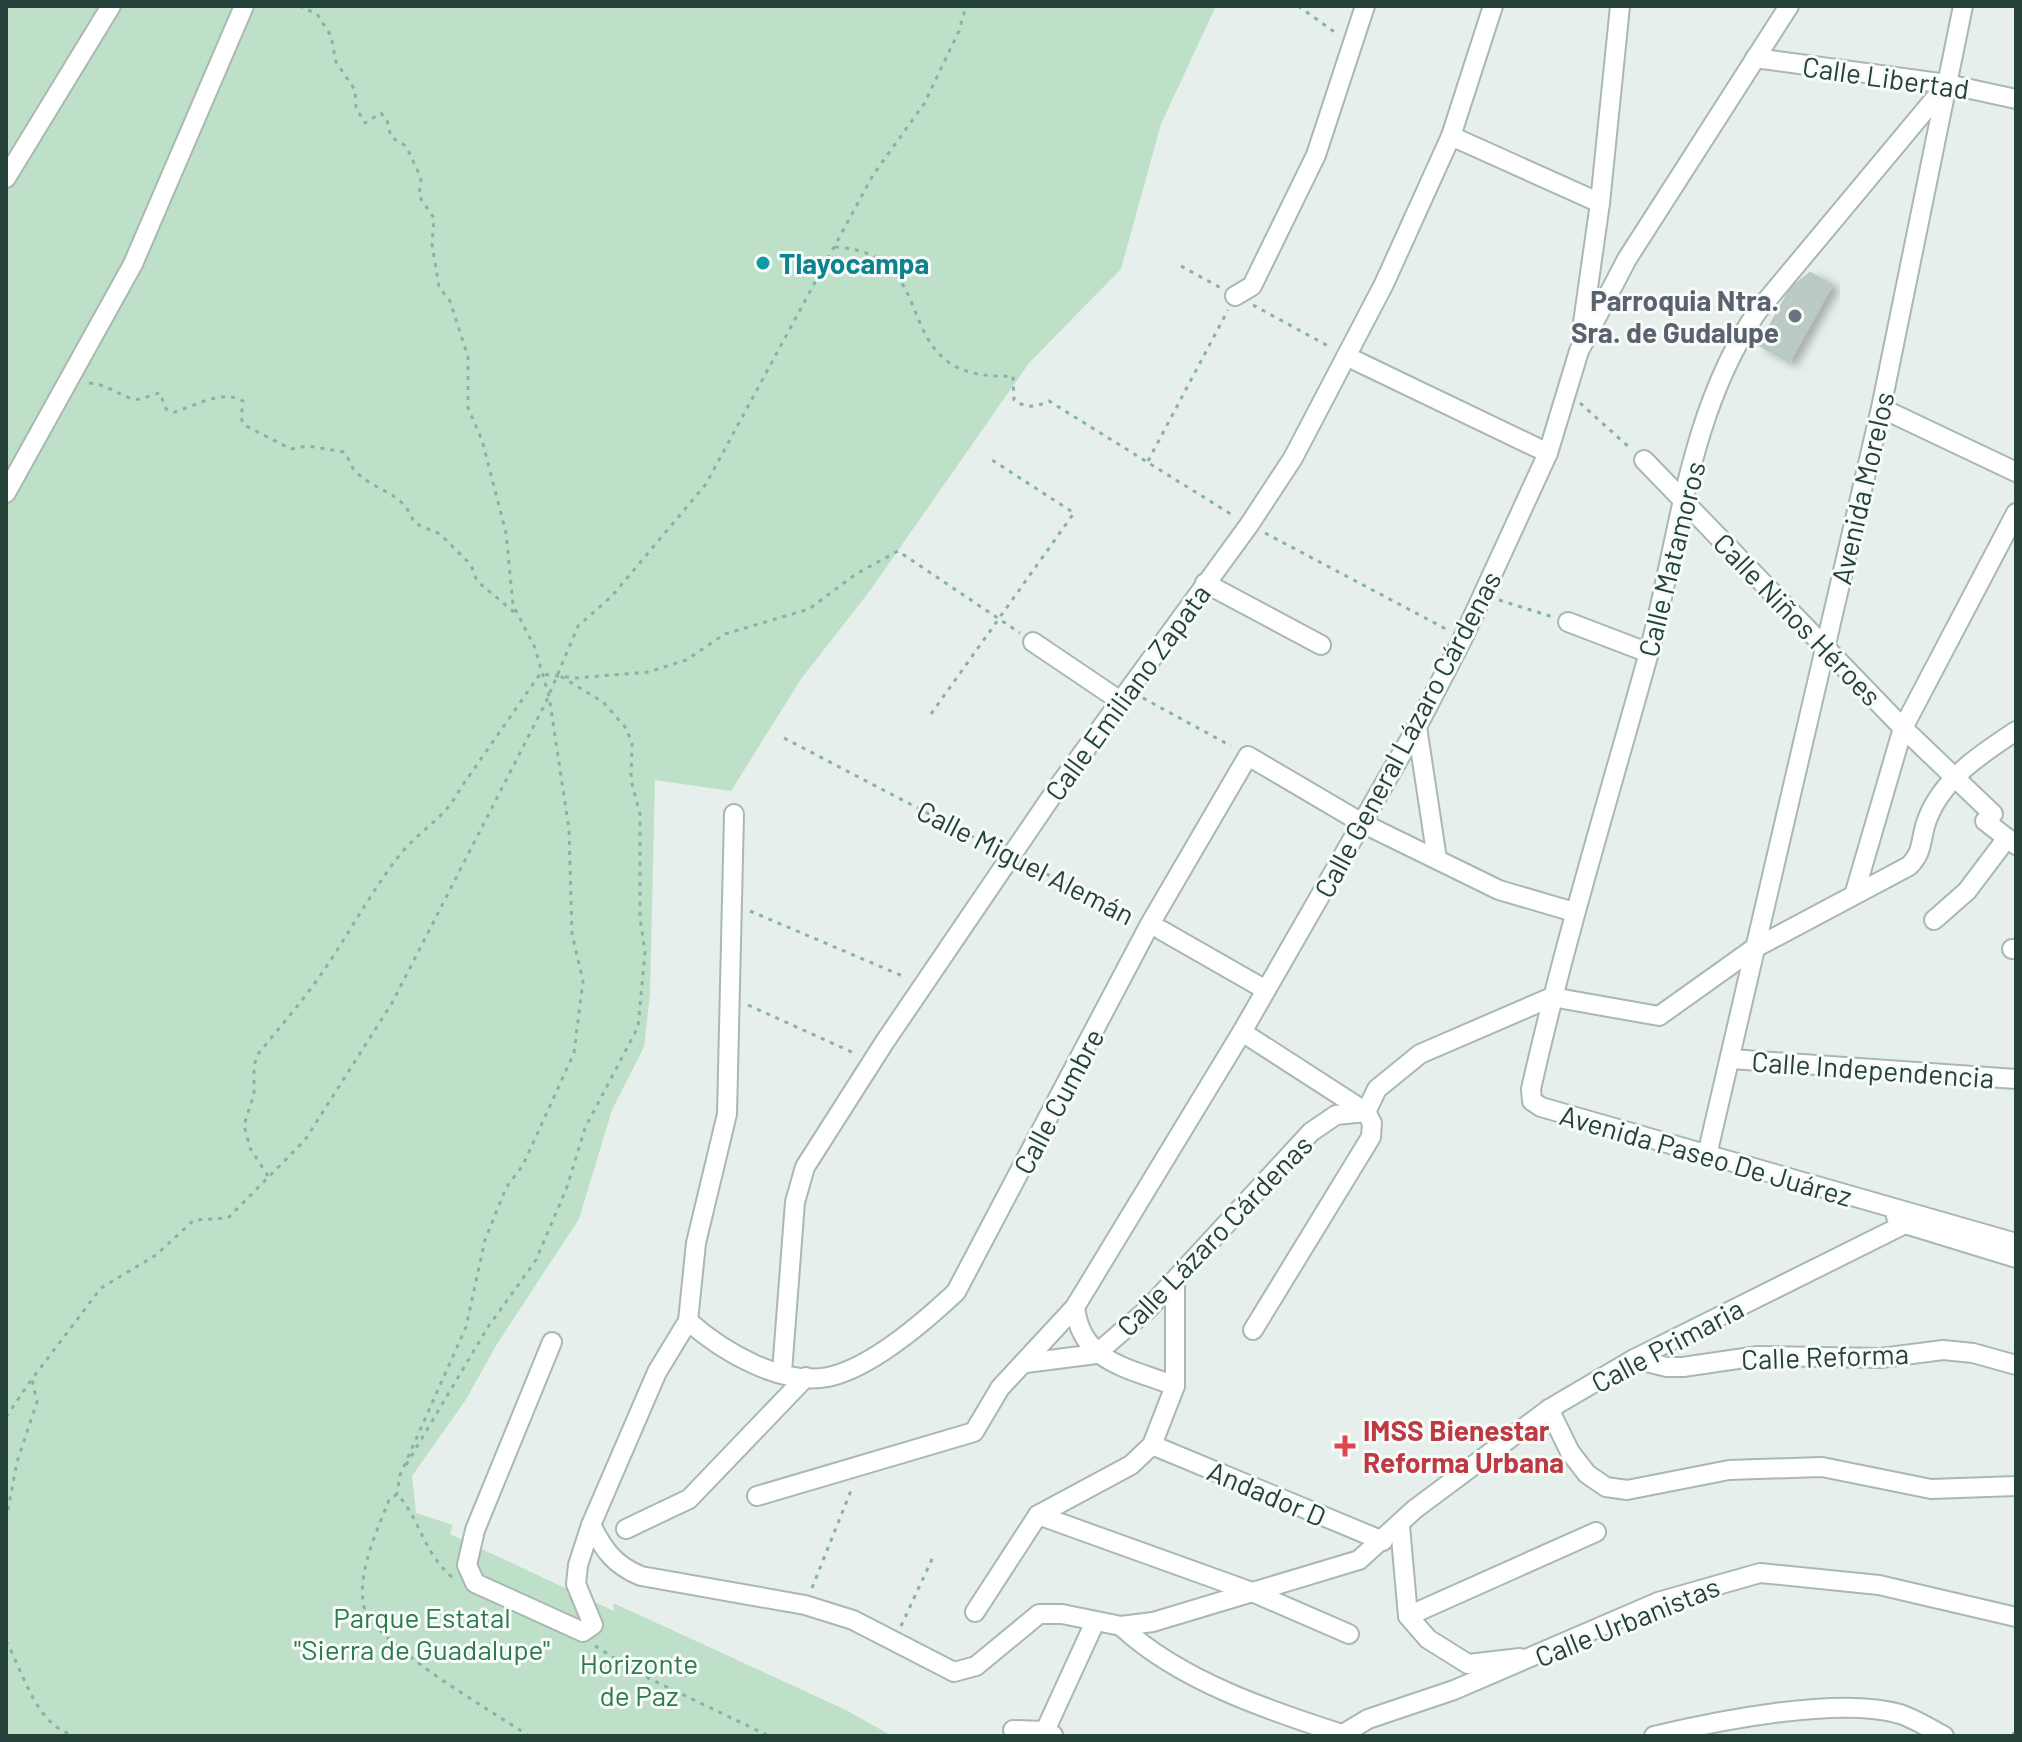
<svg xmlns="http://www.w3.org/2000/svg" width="2022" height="1742" viewBox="0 0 2022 1742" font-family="Barlow,sans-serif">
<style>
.green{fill:#bfe0c8}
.building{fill:#bbcac4;stroke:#b8c9c2;stroke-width:2;filter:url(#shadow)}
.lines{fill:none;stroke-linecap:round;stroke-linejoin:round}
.minor-casing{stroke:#a8b8b2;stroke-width:22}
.path{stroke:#86b3a5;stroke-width:3;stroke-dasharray:4 6;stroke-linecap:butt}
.minor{stroke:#fff;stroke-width:18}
.culture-dot{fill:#0f9aa8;stroke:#f7fbf9;stroke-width:3}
.worship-dot{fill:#6b7280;stroke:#f7fbf9;stroke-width:3}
.health-dot{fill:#e0444e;stroke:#f7fbf9;stroke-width:3}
.labels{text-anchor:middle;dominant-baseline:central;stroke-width:6;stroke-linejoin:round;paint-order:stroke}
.street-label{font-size:28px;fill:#24423a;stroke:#f7fbf9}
.culture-label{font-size:28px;font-weight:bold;fill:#0d838f;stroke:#f7fbf9;text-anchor:start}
.worship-label{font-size:28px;font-weight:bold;fill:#5b616d;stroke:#f7fbf9;text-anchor:end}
.health-label{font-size:28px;font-weight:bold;fill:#be3a42;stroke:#f7fbf9;text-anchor:start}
.park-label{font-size:28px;fill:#2d7a4b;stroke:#f7fbf9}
</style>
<defs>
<filter id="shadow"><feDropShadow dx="7" dy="4" stdDeviation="4" flood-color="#0004"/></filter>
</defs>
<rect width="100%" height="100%" fill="#e6efeb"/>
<!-- green -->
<polygon class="green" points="6,6 1216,6 1161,124 1121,269 1029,363 869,592 801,679 731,791 655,780 650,994 644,1047 612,1110 579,1219 497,1344 465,1401 412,1476 416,1513 453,1525 450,1534 614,1611 613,1603 846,1710 892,1736 6,1736"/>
<!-- building -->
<polygon class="building" points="1810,273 1832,285 1789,362 1759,345 1791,288"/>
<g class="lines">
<defs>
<g id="minor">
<polyline points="1755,58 1947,84 2016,99"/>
<path d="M1947,84L1757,312C1688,413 1679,540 1648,656C1608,800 1564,943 1531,1089L1532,1101L1541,1107L2016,1243"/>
<polyline points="1451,136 1600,203"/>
<polyline points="6,178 111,6"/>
<polyline points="1235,296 1252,286 1316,155 1365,6"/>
<polyline points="1581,337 1600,203 1620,6"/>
<polyline points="1348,357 1548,453"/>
<polyline points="1881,408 2016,472"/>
<polyline points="1644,460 1903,728 1993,814 1985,821 2016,845"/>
<polyline points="6,493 133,264 244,6"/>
<polyline points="1205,583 1321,645"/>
<polyline points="1568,622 1649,653"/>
<polyline points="1033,642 1119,700"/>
<polyline points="1417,727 1437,859"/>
<polyline points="1855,892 1903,728 2016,513"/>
<polyline points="1934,920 1967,891 2007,838"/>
<polyline points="1161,930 1266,990"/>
<polyline points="2012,949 2016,949"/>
<polyline points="1242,1032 1366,1112 1372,1123 1371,1137 1253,1330"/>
<polyline points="1731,1059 2016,1079"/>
<polyline points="1707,1155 1881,408 1963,6"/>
<polyline points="1896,1217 1905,1224 2016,1258"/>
<path d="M1075,1307C1081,1363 1130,1368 1175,1386"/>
<path d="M688,1321C722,1351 780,1386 828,1377C871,1368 924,1322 956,1292L1150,924L1248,756L1362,823L1499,890L1574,912"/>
<polyline points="552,1342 475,1530 467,1565 475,1583 583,1632 593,1625 576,1584 578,1565 591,1525 657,1372 688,1321 696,1243 727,1114 734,814"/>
<polyline points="1634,1359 1667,1367 1683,1367 1758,1356 1881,1358 1943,1350 1973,1353 2016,1365"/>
<path d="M1026,1363L1096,1354L1148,1309L1311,1132L1336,1115L1366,1112L1377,1089L1420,1054L1552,997L1659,1016L1753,949L1909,866C1924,852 1920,838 1927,820C1942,779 1981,754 2016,731"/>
<polyline points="782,1372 795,1202 805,1167 884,1043 1058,787 1249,525 1293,458 1384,284 1451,136 1493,6"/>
<polyline points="1549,1409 1570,1452 1587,1474 1606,1487 1627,1490 1729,1470 1822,1467 1931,1489 2016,1486"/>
<polyline points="1152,1445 1383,1541"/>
<polyline points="757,1496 974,1432 1000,1388 1075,1307 1242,1032 1417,727 1463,638 1548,453 1579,351 1627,259 1789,6"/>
<polyline points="1038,1515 1252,1592 1349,1634"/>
<path d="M591,1525C604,1550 614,1565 641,1576L805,1605L853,1620L954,1672L976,1666L1039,1614H1062L1121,1626L1153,1622L1359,1560L1415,1509L1549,1409L1634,1359L1905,1224"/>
<polyline points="1400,1526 1408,1616 1428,1639 1468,1664 1520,1658"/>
<polyline points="626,1529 689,1499 806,1377"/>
<polyline points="975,1612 1038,1515 1131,1465 1152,1445 1175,1386 1175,1281"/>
<polyline points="1408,1616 1596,1532"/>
<path d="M1121,1626C1179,1681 1273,1712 1348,1736"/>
<polyline points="1013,1730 1045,1731 1053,1735"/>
<polyline points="1045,1731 1095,1622"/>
<polyline points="1343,1734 1368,1719 1454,1690 1658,1602 1760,1573 1879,1585 2016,1617"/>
<path d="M1654,1736C1716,1721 1839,1696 1900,1714C1915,1719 1931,1729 1944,1736"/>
</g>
</defs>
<!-- minor casing -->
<use href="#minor" class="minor-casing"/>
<!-- path -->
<g class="path">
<polyline points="299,6 317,14 331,36 336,62 355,90 356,108 365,123 381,113 387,120 391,137 406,146 421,178 419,196 434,218 432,244 439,287 450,301 468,357 468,408 482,440 506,533 513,605 535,648 549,696 569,829 572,934 583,981 574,1053 523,1165 506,1188 485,1240 466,1327 400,1475 397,1494"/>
<polyline points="1298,6 1336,33"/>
<path d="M835,247C951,254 879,382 1013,376L1014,400C1027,409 1035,407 1049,401L1234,516"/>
<polyline points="1181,266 1221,288"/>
<polyline points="1253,305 1330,347"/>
<path d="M89,383C106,384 117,394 133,399C141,401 152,394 160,393L166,409L174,412C196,406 221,389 243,401L241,418L244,425L291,449L308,446L344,452C350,459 350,467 357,473C377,492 404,492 414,523L440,534L471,565L477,581L514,612"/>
<polyline points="1580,403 1631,449"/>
<polyline points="1148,461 1228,310"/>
<polyline points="1265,533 1446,629"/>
<polyline points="1499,600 1553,617"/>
<polyline points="1143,698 1231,746"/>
<polyline points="931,714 1074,513 992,460"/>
<polyline points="784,738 996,849"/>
<polyline points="1028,865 1133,916"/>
<polyline points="750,911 905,977"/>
<polyline points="748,1005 854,1053"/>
<path d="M268,1176L250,1148L244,1125L254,1094V1065L258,1054C279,1028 301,1003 320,976C347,937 369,895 398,857C418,831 446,818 460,789L540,674L575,678L649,672L686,660L725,634L809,609L856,574L898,551L1020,633"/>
<polyline points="6,1417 32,1379"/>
<polyline points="406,1465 488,1327 536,1260 567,1187 585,1128 638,1027 645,952 640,918 640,814 631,780 632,744 626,728 603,702 560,676"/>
<polyline points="6,1520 17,1462 37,1402 32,1379 101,1288 156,1255 194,1220 228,1218 305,1140 392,1003 546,702 578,626 612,596 706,484 873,175 924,104 959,31 966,6"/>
<path d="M452,1577C422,1551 421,1520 397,1494L389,1500C377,1531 359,1568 363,1602C367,1641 494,1712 529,1736"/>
<polyline points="812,1588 852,1488"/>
<polyline points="901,1626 933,1557"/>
<path d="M6,1641C24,1673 35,1726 76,1736"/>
<polyline points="595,1646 644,1676 769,1736"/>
<polyline points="2013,1736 2016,1724"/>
</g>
<!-- minor -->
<use href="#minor" class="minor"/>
</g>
<!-- markers -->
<circle class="culture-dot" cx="763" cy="263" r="8"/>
<circle class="worship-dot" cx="1795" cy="316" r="8"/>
<path class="health-dot" d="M1341 1434h8v8h8v8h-8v8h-8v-8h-8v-8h8z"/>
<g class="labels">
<!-- street labels -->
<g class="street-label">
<text transform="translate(1886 77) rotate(8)">Calle Libertad</text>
<text transform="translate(1862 488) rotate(-77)">Avenida Morelos</text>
<text transform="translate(1671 559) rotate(-76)">Calle Matamoros</text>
<text transform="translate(1798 619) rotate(46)">Calle Niños Héroes</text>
<text transform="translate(1127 692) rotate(-54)">Calle Emiliano Zapata</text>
<text transform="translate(1407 734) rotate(-62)">Calle General Lázaro Cárdenas</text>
<text transform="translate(1026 862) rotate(27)">Calle Miguel Alemán</text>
<text transform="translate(1873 1069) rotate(4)">Calle Independencia</text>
<text transform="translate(1058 1101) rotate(-62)">Calle Cumbre</text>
<text transform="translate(1706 1155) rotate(16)">Avenida Paseo De Juárez</text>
<text transform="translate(1214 1235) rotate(-46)">Calle Lázaro Cárdenas</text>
<text transform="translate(1667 1345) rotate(-28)">Calle Primaria</text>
<text transform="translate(1825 1356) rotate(-2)">Calle Reforma</text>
<text transform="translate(1267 1493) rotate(23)">Andador D</text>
<text transform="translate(1627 1621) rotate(-22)">Calle Urbanistas</text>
</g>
<!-- culture labels -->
<g class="culture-label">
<text x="779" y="263">Tlayocampa</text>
</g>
<!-- worship labels -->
<g class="worship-label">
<text x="1779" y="300">Parroquia Ntra.<tspan x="1779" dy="32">Sra. de Gudalupe</tspan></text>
</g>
<!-- health labels -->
<g class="health-label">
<text x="1363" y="1430">IMSS Bienestar<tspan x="1363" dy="32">Reforma Urbana</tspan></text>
</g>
<!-- park labels -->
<g class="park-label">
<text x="422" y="1617">Parque Estatal<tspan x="422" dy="32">"Sierra de Guadalupe"</tspan></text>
<text x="639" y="1663">Horizonte<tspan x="639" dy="32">de Paz</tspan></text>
</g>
</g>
<!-- border -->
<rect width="2022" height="1742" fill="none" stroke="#24423a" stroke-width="16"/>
</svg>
